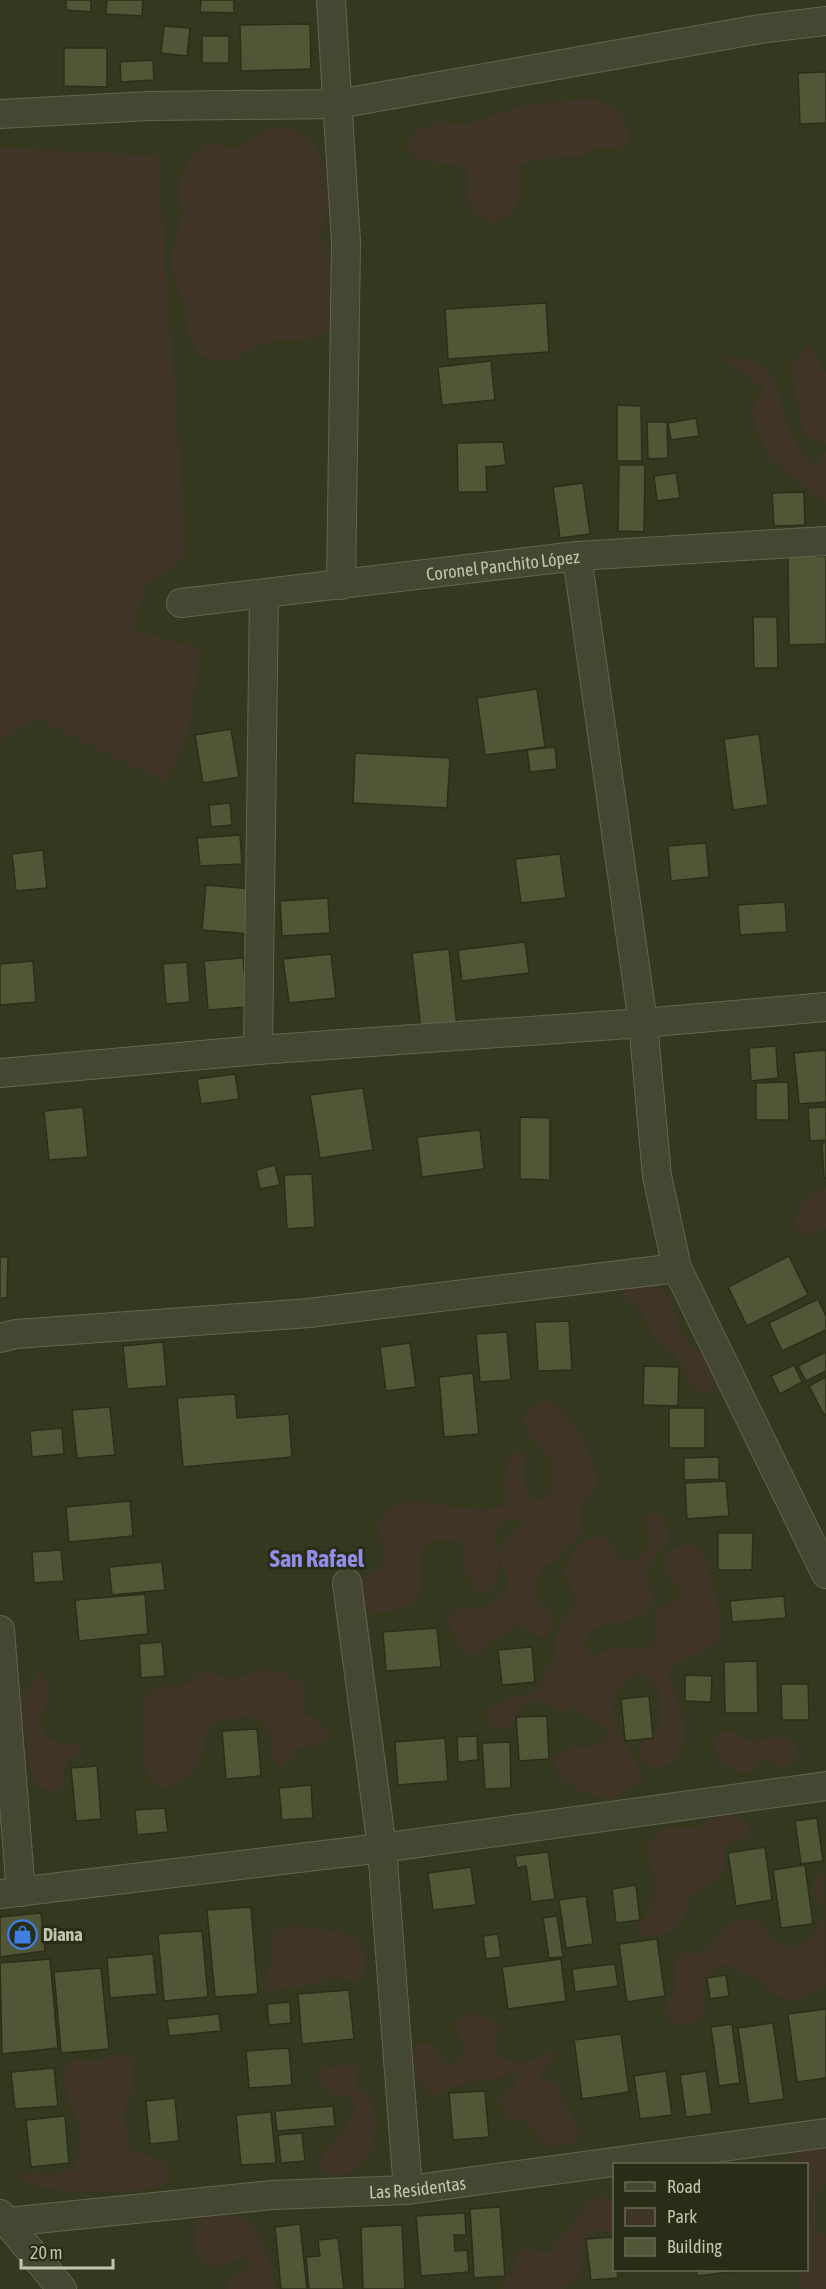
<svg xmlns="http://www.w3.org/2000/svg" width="826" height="2289" viewBox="0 0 826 2289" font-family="'Asap Condensed',sans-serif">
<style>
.green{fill:#3f3425}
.building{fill:#515637;stroke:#2b2f19;stroke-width:1.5}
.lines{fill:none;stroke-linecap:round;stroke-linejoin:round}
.street-casing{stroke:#62664f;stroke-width:30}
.street{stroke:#444832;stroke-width:28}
.labels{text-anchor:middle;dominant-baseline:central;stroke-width:6;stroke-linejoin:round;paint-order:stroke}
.street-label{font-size:18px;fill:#c0c5ab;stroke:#292c17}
.poi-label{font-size:18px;font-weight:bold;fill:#c0c5ab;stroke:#292c17;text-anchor:start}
.district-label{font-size:24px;font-weight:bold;fill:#908ee7;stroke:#292c17}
</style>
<rect width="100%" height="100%" fill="#34381e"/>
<!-- green -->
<g class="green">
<path d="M589,98C613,104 630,115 628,142L618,149L592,148L586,155C563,160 542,155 520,166C524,196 522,211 491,223C480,216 466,208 467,193C468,181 470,180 466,168C442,160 425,169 406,149L412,134L439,121L466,124L521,106Z"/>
<path d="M273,127C313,126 333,163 330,200C329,214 320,226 322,240C323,250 332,255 335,264C338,272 332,317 331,328C307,349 291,334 265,343C252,347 240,360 227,361C219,362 207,357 199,355L189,334L185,310L171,270V258L182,216L178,190L181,175L195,153L206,143L234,148Z"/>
<polygon points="0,147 158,156 187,556 146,586 133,630 201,648 187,739 165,782 36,718 0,741"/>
<polygon points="809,346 826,373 826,444 804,436 790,364"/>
<polygon points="720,358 753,359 774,376 788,427 800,450 818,467 826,448 826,504 770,458 757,433 753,408 764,387"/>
<path d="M826,1187V1229L807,1235L796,1229C797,1208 805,1194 826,1187Z"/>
<polygon points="652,1279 671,1299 683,1335 690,1344 710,1360 723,1381 715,1390 703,1394 694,1387 673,1351 652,1335 643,1312 623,1296 626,1283"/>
<path d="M545,1401L557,1406L574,1424L587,1444L588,1455L599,1478L595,1491L579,1508L583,1533L564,1549L557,1560L545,1566L538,1577V1601L554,1619L551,1632L541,1639L520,1625C503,1633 491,1638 481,1654H467C457,1644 452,1634 448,1620L455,1609L466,1604L476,1611C490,1603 516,1593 506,1572C502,1566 498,1557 500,1550C503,1537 516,1533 523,1522L512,1517L500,1523L494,1533C499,1555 505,1576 488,1593L476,1592L464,1568L465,1555L460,1543C415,1529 420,1564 419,1596C405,1613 393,1611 373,1613L362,1605L359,1591L360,1579L383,1564L386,1551L376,1527C397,1475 464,1523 505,1505C504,1485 501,1469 514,1452L526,1453C524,1472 521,1485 533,1501L545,1500L551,1489L552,1462L527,1431L524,1415L534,1407Z"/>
<path d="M651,1512L663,1518L668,1530L667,1542L658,1551L646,1574L655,1600C649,1607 643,1615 634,1618C612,1627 592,1620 584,1646L593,1655L617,1646L643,1649L655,1645L654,1621L658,1610L681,1599C678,1577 665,1577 664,1554C674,1547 687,1539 698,1548C711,1559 722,1623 721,1639C708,1651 693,1658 676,1661L669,1672C671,1686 678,1699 682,1713C688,1741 681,1774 646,1766L640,1755V1743L660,1726C661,1701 664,1685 638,1673C587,1704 629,1743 645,1778C635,1786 623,1795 612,1798C600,1801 573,1788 564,1780C557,1774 555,1767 552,1759L574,1747L601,1745L609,1736L603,1726C589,1722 584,1712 570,1706L560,1713C538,1695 523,1697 513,1724L501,1729L490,1724L486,1712L507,1701L531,1693L541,1685L556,1652L555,1639L559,1627L574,1607V1595L563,1572C571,1552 584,1534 607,1537L621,1560H633L645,1554L649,1542L644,1518Z"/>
<path d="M35,1669C43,1676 52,1686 50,1698C48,1706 41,1712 41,1721C41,1742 66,1746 82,1743L79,1756L67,1761L63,1773L64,1785L54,1792L41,1788L32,1777L26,1752L28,1739L16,1700L35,1683Z"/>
<path d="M259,1669C278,1669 291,1675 305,1687L302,1712L314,1717L332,1735L322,1743L298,1749L280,1767L272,1756L269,1729L260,1720L248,1717L223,1720L211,1726L205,1736L201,1761L194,1770L174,1786L160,1788L150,1781L146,1768L142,1741L146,1727L144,1702L151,1690L164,1685L177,1686L189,1683L198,1673L210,1670C229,1685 239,1677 259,1669Z"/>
<path d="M726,1730C736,1730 742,1739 752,1741C758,1743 761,1739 767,1738C777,1735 786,1738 794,1744C800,1758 792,1764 779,1768L770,1759L764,1757L751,1773C732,1775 708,1756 714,1736L719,1732Z"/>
<path d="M732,1812L742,1821L749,1823V1836L738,1842L724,1844V1870L717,1881L695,1892L687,1903L685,1915L678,1927L655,1939L643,1935L634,1927L653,1911L654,1872L646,1848C658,1823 676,1827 700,1829C709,1817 717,1814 732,1812Z"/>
<path d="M825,1872L826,1983L802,2000L789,2002L767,1990L760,1979L747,1976L735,1968L722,1965C697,1979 709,1986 704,2008C703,2012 699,2017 697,2021L684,2025L671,2022L664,2010L675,1989L674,1964L680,1953H705C717,1936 742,1904 763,1926C766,1929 767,1935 770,1938C774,1942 781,1945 786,1946C807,1949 817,1929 824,1913L813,1891L815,1878Z"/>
<path d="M297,1925C325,1929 383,1933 362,1977L350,1982C320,1970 326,1984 303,1987C298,1988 293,1986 288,1987C280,1989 273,1991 264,1992V1981L270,1969L274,1932L284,1926Z"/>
<path d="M475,2013L499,2024L496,2050C514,2071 532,2061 554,2050V2062L543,2070L540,2082L554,2081C561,2090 560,2093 564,2103C568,2111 576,2120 580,2129L575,2142C547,2153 541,2141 526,2121C510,2121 505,2118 500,2103L504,2091L515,2086L517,2074L505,2075L494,2080L481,2078L433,2095C416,2083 405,2060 418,2042L431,2045L448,2066L460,2061L465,2049L453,2024L463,2016Z"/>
<path d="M117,2053L134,2061L132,2073L133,2086L124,2115L131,2152C152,2156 160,2153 172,2175C169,2178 167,2184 163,2185C148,2194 70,2193 51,2189C38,2187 28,2183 17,2176C40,2168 56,2181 77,2165L79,2124L69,2101L62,2075C75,2054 74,2062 94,2060C101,2060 110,2055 117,2053Z"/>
<path d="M360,2064L356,2075L357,2087C360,2089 366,2092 368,2095C382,2117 376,2152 357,2169C349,2175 340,2176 331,2177L321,2169L322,2155L347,2126L356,2104L347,2097L334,2095L316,2077L323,2067Z"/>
<polygon points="826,2142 826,2183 815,2197 814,2210 815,2224 826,2240 826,2289 804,2289 800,2282 800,2270 806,2270 806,2164 787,2164 804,2146"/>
<polygon points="600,2195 614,2201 614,2235 597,2229 586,2238 579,2277 563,2289 501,2289 515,2267 516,2255 526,2247 550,2253 588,2203"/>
<path d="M218,2209C226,2212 237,2215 245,2220C265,2235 272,2265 275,2289H227V2283L231,2278L249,2267V2260L243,2257C233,2262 218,2270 206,2264C190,2257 194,2227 200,2214Z"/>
</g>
<!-- building -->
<g class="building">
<polygon points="66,0 91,0 91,12 66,10"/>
<polygon points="107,0 143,0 142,16 106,14"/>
<polygon points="201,0 234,0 234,13 200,12"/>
<polygon points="310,24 311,69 241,71 240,25"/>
<polygon points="164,26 190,28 187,56 161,53"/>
<rect x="202" y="36" width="27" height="27"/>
<polygon points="64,48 107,48 107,87 64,86"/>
<polygon points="153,60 154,80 121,82 120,62"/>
<polygon points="826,72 826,123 800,124 798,73"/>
<polygon points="546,303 549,352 448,359 445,309"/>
<polygon points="491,361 495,400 442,405 438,367"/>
<polygon points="617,405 641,406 642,461 617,461"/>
<polygon points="696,418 699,436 671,440 668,423"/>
<polygon points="647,422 667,422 668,458 648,459"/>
<polygon points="503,442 506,465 486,467 487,492 458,492 457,443"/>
<polygon points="619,465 645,465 644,532 618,531"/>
<polygon points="676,473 680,498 657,501 654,476"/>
<polygon points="583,483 590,534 560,538 553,487"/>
<polygon points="804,492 805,525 774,526 772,493"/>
<polygon points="788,556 826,556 826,644 789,645"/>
<polygon points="753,617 777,617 778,668 754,668"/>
<polygon points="537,689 545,747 485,755 477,698"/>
<polygon points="231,729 239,777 203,783 195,735"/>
<polygon points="759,734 768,805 733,810 724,739"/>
<polygon points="555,747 557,769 530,772 527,750"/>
<polygon points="355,753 450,758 447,808 353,803"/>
<polygon points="230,803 232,825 211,827 209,805"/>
<polygon points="240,835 242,864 200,866 197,838"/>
<polygon points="706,843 709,877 671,881 668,846"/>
<polygon points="43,850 47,888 16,891 12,854"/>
<polygon points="560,854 566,898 521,903 515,859"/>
<polygon points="206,885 252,889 249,934 202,930"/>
<polygon points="328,898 330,933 282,936 280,901"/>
<polygon points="785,902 787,932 740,935 738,905"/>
<polygon points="525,942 529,973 462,981 458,950"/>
<polygon points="449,949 457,1027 421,1030 412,953"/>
<polygon points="331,954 336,998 289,1003 283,959"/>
<polygon points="243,958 247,1007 208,1010 204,961"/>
<polygon points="33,961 36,1002 0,1005 0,964"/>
<polygon points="187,962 190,1002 166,1004 163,964"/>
<polygon points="776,1046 778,1078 751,1081 749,1048"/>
<polygon points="826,1050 826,1102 799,1104 794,1053"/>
<polygon points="235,1074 239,1099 201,1104 197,1079"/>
<polygon points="788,1082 789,1120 756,1120 756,1083"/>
<polygon points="363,1088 373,1150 320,1158 310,1095"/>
<polygon points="83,1107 88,1157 49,1160 44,1111"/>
<polygon points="826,1107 826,1140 810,1141 808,1108"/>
<polygon points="520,1117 550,1118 550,1180 520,1179"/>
<polygon points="480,1130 484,1169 422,1177 417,1137"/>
<polygon points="826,1142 826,1178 824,1178 822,1143"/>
<polygon points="275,1165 280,1185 260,1189 256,1170"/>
<polygon points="312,1174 315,1227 287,1229 284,1175"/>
<polygon points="789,1256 808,1295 747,1326 728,1287"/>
<polygon points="0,1257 8,1257 7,1298 0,1298"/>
<polygon points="818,1299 826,1316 826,1330 782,1351 769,1323"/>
<polygon points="569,1321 572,1370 538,1371 535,1322"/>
<polygon points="507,1332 511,1380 480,1382 476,1334"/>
<polygon points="163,1342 167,1386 127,1389 123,1346"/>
<polygon points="410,1343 416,1387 386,1391 380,1347"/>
<polygon points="826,1352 826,1371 806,1381 798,1366"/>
<polygon points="794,1365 802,1382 780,1394 771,1376"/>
<polygon points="644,1366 679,1367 678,1406 643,1405"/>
<polygon points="473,1373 479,1434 444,1437 439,1377"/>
<polygon points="826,1377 826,1414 824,1415 809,1386"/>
<polygon points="235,1394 237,1418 289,1414 292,1457 183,1467 177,1398"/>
<polygon points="110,1407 115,1455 77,1458 72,1410"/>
<rect x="669" y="1408" width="36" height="40"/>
<polygon points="62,1428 64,1454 32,1457 30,1431"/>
<polygon points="719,1457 719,1479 684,1480 684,1458"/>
<polygon points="726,1481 729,1516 687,1519 685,1483"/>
<polygon points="130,1501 133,1536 69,1542 66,1507"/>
<polygon points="718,1533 753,1533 752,1570 718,1570"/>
<polygon points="61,1550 64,1581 34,1583 32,1552"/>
<polygon points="162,1562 165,1590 112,1595 109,1567"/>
<polygon points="145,1594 148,1634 79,1641 75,1600"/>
<polygon points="784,1596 786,1618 732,1622 730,1601"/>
<polygon points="437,1628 441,1667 386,1671 383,1632"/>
<polygon points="162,1642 165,1676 141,1678 139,1644"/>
<polygon points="532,1647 535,1682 502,1685 498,1650"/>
<polygon points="757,1661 758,1713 725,1713 724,1662"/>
<polygon points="685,1675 712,1676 711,1702 685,1701"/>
<polygon points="781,1684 808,1684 809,1720 782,1720"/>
<polygon points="649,1696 653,1738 625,1741 621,1699"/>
<polygon points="547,1716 549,1759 519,1761 516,1717"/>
<polygon points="257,1729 261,1776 226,1779 222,1731"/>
<polygon points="477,1736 478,1760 458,1762 457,1737"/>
<polygon points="445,1738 448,1781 398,1785 395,1742"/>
<polygon points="510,1742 511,1788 485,1789 482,1743"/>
<polygon points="97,1766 101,1819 76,1821 71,1768"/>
<polygon points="311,1785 313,1818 282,1820 279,1788"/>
<polygon points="165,1808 168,1832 137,1835 135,1810"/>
<polygon points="817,1818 823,1861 801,1864 795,1821"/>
<polygon points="765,1847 772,1900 736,1906 728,1853"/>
<polygon points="548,1852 555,1899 531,1902 526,1866 517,1868 515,1856"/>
<polygon points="805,1865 813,1924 781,1928 773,1870"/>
<polygon points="471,1867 476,1905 433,1910 428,1873"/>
<polygon points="636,1885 640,1920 616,1923 612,1889"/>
<polygon points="586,1896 593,1944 566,1948 559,1900"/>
<polygon points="251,1907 258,1994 215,1997 207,1910"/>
<polygon points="41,1913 45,1951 0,1957 0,1917"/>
<polygon points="557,1916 563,1957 549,1958 543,1918"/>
<polygon points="202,1931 208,1997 164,2001 158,1934"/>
<polygon points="498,1934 501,1957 486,1959 483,1936"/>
<polygon points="657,1939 665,1996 627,2002 619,1944"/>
<polygon points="153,1954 157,1994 110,1998 107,1958"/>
<polygon points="50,1959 58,2048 2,2054 0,1963"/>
<polygon points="561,1959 566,2001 508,2009 502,1967"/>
<polygon points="615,1964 618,1986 575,1992 572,1969"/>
<polygon points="101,1968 109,2049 61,2053 54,1972"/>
<polygon points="726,1975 729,1996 710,1999 707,1978"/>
<polygon points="349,1990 354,2039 302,2044 298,1994"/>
<polygon points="290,2002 291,2023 269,2025 267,2004"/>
<polygon points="826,2009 826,2078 797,2082 788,2014"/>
<polygon points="219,2014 221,2031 169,2036 167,2019"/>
<polygon points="773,2023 784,2099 749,2104 738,2028"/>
<polygon points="732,2024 740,2083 719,2086 711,2027"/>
<polygon points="621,2034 629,2092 582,2099 574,2040"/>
<polygon points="289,2048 292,2085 249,2088 246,2051"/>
<polygon points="54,2068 58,2106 15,2109 11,2072"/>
<polygon points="666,2071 672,2115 640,2119 634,2076"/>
<polygon points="706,2071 712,2114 686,2117 680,2075"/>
<polygon points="485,2091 489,2137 453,2140 449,2093"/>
<polygon points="175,2098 179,2141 150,2144 146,2101"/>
<polygon points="333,2106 335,2126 277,2131 275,2111"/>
<polygon points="271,2112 276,2163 241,2165 236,2115"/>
<polygon points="65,2116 69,2163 31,2167 26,2120"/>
<polygon points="302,2133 305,2161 281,2163 278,2135"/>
<polygon points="500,2207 505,2276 474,2278 470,2209"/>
<polygon points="465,2213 466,2235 454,2235 455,2251 467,2250 469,2272 421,2276 416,2216"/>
<polygon points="300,2224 307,2289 281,2289 275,2227"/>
<polygon points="402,2225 405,2289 363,2289 361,2227"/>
<polygon points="614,2237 614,2270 617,2270 618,2278 591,2280 586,2239"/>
<polygon points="338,2238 344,2289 309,2289 306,2257 320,2256 318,2240"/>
<polygon points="697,2270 738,2270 739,2271 697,2276"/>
</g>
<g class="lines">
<defs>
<g id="street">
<polyline points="331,0 346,242 341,585"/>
<polyline points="0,114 149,106 338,104 760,29 826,21"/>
<polyline points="577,556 643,1023 657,1176 677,1268 826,1574"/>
<path id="s1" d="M181,603L577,556L826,541"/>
<polyline points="258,1050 264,594"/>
<polyline points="0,1073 258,1050 643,1023 826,1007"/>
<polyline points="0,1338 16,1334 309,1313 677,1268"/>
<polyline points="347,1583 382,1848 408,2190"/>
<polyline points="0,1630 21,1892"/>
<polyline points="0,1894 382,1848 826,1786"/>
<polyline points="0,2214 62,2289"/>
<path id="s2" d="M7,2222L272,2195L408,2190L826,2133"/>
</g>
</defs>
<!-- street casing -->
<use href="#street" class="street-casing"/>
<!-- street -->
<use href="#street" class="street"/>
</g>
<!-- icons -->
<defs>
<symbol id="shop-ring" viewBox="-11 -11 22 22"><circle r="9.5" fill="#292c17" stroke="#3f7fe0" stroke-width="1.5"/><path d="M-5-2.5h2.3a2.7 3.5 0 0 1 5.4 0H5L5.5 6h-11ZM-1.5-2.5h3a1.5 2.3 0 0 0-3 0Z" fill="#3f7fe0"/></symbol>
</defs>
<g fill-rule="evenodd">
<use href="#shop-ring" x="6" y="1918" width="33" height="33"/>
</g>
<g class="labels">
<!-- street labels -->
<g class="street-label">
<text stroke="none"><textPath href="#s1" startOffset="324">Coronel Panchito López</textPath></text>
<text stroke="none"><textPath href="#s2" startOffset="412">Las Residentas</textPath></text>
</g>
<!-- poi labels -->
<g class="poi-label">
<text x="43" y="1934">Diana</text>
</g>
<!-- district labels -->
<g class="district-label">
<text x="317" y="1558">San Rafael</text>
</g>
</g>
<!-- legend -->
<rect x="613" y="2163" width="195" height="108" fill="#292c17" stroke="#656952" stroke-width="1.5"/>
<rect x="625" y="2182" width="30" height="9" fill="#444832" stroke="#656952" stroke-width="1.5"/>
<text x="667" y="2193" font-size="18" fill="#c0c5ab">Road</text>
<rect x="625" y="2208" width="30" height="18" fill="#3f3425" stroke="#656952" stroke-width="1.5"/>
<text x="667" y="2223" font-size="18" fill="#c0c5ab">Park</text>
<rect x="625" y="2238" width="30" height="18" fill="#515637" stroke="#656952" stroke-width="1.5"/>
<text x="667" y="2253" font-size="18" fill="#c0c5ab">Building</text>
<!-- scale -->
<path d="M21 2259v9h92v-9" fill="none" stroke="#c0c5ab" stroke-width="3"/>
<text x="30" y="2259" font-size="18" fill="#c0c5ab" stroke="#292c17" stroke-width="4.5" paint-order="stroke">20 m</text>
</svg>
